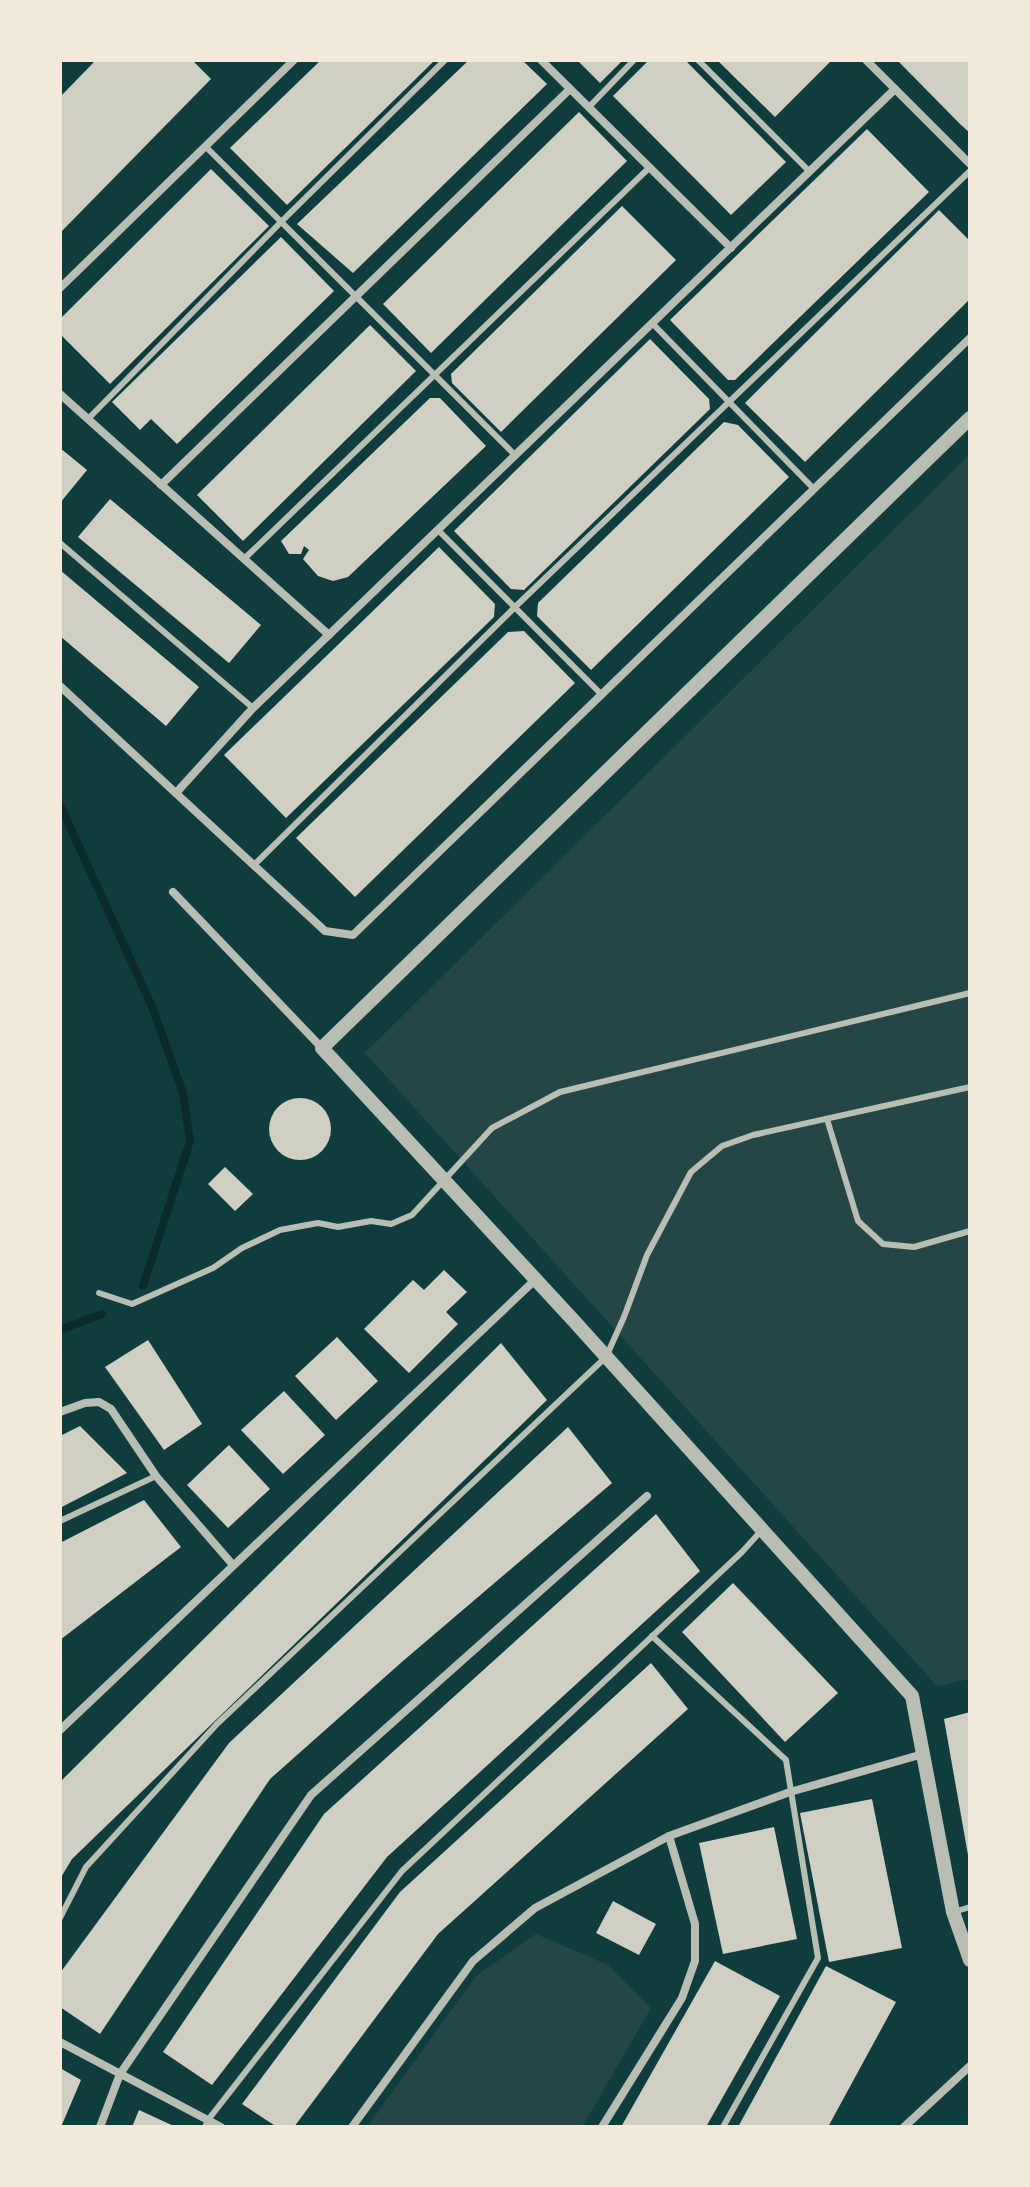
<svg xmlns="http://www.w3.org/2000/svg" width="1030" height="2187" viewBox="0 0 1030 2187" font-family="Georgia,serif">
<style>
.green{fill:#244646}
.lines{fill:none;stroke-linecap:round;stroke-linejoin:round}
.stream{stroke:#0a2a2b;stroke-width:8}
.building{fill:#cfcfc3}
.service{stroke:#b8beb3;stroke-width:6}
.minor{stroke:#b8beb3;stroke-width:8}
.tertiary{stroke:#b8beb3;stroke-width:14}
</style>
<rect width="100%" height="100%" fill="#0f3d3e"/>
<!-- green -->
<g class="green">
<polygon points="970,454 970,1679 937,1686 365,1053"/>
<polygon points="536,1934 608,1965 651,2008 582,2127 367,2127 476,1976"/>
</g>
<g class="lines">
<!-- stream -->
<g class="stream">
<polyline points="60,805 153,1009 183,1093 190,1141 143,1286"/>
<polyline points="60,1330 102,1314"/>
</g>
</g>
<!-- building -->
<g class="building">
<polygon points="96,60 192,60 211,79 60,233 60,97"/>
<polygon points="321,60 435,60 287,205 230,148"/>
<polygon points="469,60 522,60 547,84 353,273 297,224"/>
<polygon points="577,60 623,60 600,83"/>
<polygon points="649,60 685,60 786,162 731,215 613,96"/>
<polygon points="717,60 832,60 775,117"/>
<polygon points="897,60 970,60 970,133 960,124"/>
<polygon points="579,112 627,161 431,353 383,304"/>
<polygon points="867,129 929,192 735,380 728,380 670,320"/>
<polygon points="211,169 269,226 110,384 60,334 60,319"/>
<polygon points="622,206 676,260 501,432 452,383 451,374"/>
<polygon points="939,210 970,241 970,299 805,462 745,403"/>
<polygon points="281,237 334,291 177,444 151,419 140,430 112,402"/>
<polygon points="370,325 416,371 243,541 197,495"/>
<polygon points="650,339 709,399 710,409 524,590 511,589 454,531"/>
<polygon points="430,398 440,398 486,446 348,577 333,581 318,576 303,559 309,550 304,546 301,554 289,554 281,541"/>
<polygon points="724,422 738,425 789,477 591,670 537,616 538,603"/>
<polygon points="60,448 87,470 60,503"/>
<polygon points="110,499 261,625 229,663 78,537"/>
<polygon points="439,547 495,604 494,617 286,818 224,755"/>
<polygon points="60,570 199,687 166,726 60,636"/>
<polygon points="524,631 575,683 355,897 296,838 508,632"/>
<circle cx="300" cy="1129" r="31"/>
<polygon points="225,1167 253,1194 235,1211 208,1184"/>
<polygon points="444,1270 467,1292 446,1312 458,1324 409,1373 364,1329 413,1280 424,1290"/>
<polygon points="337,1337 378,1381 336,1420 295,1376"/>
<polygon points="148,1340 202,1424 164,1450 105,1367"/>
<polygon points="501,1343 547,1400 72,1859 60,1879 60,1782"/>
<polygon points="284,1391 325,1435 283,1474 241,1430"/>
<polygon points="80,1426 127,1473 60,1508 60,1436"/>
<polygon points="568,1427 612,1483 403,1661 270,1779 100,2034 60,2007 60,1973 229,1743"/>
<polygon points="229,1445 270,1489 228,1528 187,1485"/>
<polygon points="144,1500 181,1547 60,1640 60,1543"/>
<polygon points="656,1514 700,1571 387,1857 212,2085 163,2052 324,1814"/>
<polygon points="733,1583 838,1693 785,1742 682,1632"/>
<polygon points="651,1663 688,1709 438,1934 294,2127 277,2127 242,2104 400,1892"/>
<polygon points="970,1712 970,1855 968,1855 944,1719"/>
<polygon points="872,1799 902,1948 829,1962 800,1813"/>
<polygon points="774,1827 797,1939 723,1954 699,1843"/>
<polygon points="613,1901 656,1924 639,1955 596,1933"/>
<polygon points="715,1961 780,1996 706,2127 621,2127"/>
<polygon points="826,1966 896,2002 828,2127 738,2127"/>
<polygon points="60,2068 81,2080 61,2127 60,2127"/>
<polygon points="139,2110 176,2127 132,2127"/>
</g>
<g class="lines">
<!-- service -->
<g class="service">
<polyline points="698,60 810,172"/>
<polyline points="589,107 634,60"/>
<polyline points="206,147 515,455"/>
<polyline points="652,323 814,489"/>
<polyline points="88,419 281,222 445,60"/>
<polyline points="438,530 602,695"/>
<polyline points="60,543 253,708"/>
<polyline points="244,559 650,167"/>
<polyline points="254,865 515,607 970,171"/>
<polyline points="827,1119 858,1221 883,1244 914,1247 970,1231"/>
<polyline points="99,1293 132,1304 213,1268 242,1248 280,1230 318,1223 338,1227 371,1221 391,1224 412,1215 492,1128 560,1092 970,993"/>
<polyline points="60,1521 156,1476"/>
<polyline points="652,1636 786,1760 818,1958 723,2127"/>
<polyline points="954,1912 970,1907"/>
<polyline points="60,1918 86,1867 217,1724 606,1357 624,1317 647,1255 691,1172 722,1146 753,1135 970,1087"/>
<polyline points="205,2127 208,2120 402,1871 742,1552 761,1531"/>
</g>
<!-- minor -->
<g class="minor">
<polyline points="541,60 731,248"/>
<polyline points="866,60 970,164"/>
<polyline points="60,288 294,60"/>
<polyline points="60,394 329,635"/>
<polyline points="161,485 570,89"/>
<polyline points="60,686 325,931 353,935 970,338"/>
<polyline points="176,793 253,708 895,89"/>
<polyline points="173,892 322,1048"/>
<polyline points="60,1412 85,1403 99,1402 111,1409 156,1476 233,1565"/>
<polyline points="60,1730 535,1280"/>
<polyline points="60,2042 221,2127"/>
<polyline points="100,2127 120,2074 311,1795 647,1496"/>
<polyline points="352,2127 473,1961 535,1908 669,1836 790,1792 923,1754"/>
<polyline points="602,2127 682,1998 695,1961 695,1924 669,1836"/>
<polyline points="904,2127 970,2066"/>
</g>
<!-- tertiary -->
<polyline class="tertiary" points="970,418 322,1048 574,1321 912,1696 953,1912 970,1960"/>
</g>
<!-- border -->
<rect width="1030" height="2187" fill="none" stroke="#f1e9da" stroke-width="124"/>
</svg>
